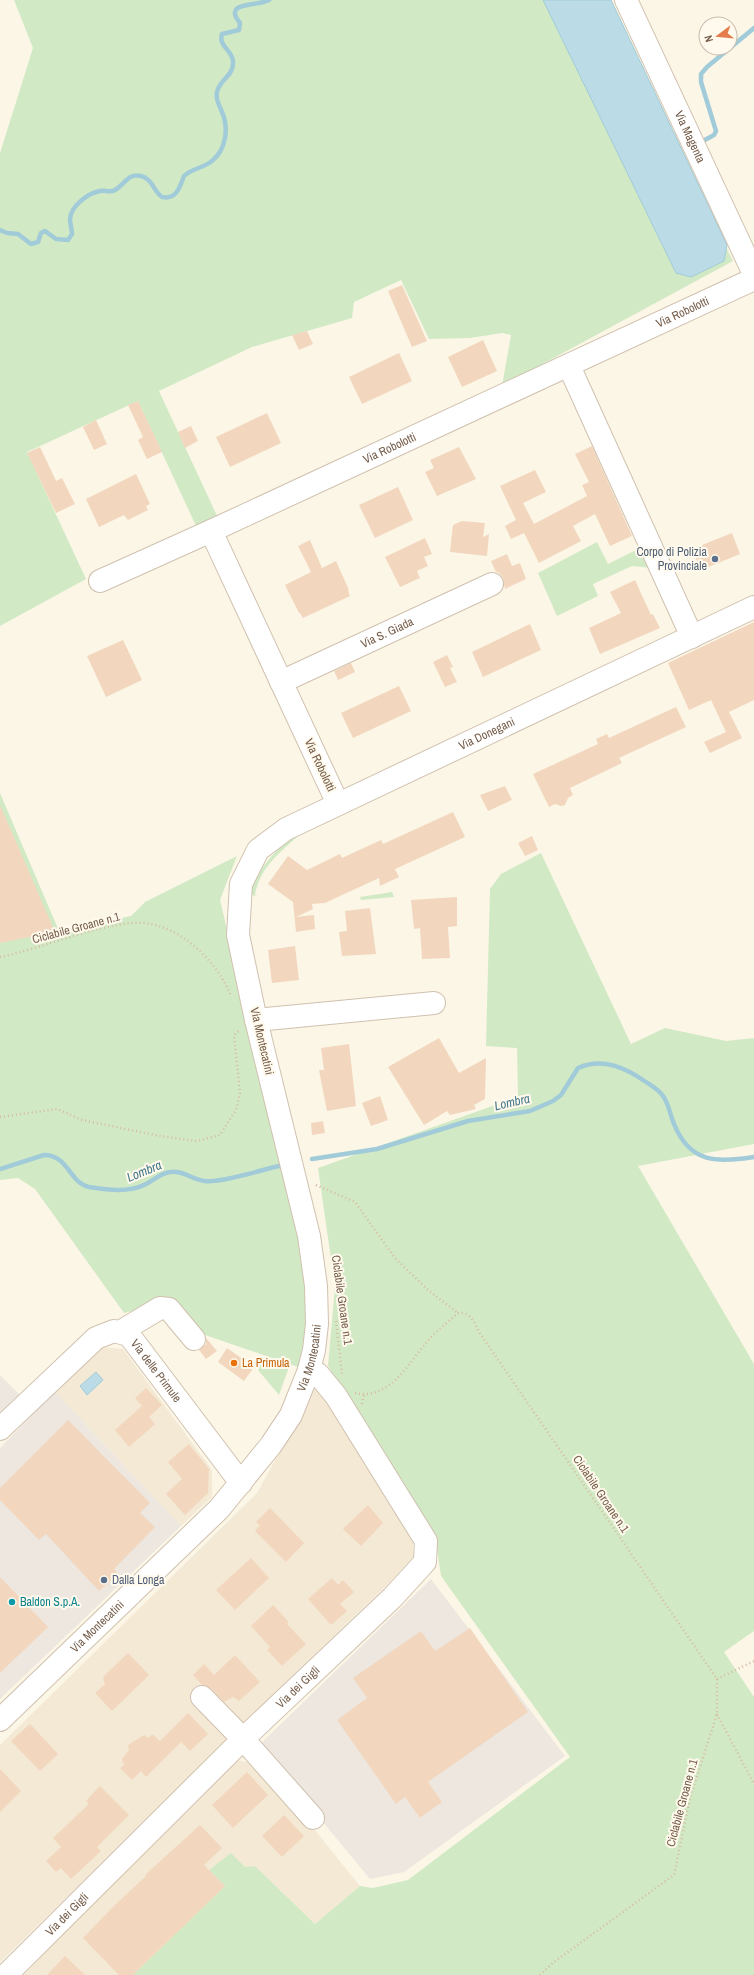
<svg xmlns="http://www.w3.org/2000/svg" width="754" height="1975" viewBox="0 0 754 1975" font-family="'Archivo Narrow',sans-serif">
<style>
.residential{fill:#f4e9d5}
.industrial{fill:#ede7e0}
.green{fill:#d1eac5}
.water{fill:#bbdce6;stroke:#a1cbd8}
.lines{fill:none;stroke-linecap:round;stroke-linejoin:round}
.stream{stroke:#a1cbd8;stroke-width:4.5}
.building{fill:#f2d7be}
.minor-casing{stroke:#d0c1af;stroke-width:24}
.path{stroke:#d7bba1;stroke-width:2.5;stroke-dasharray:1 3;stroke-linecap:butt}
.minor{stroke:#fff;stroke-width:22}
.service-dot{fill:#5c6f8a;stroke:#fffaed;stroke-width:1.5}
.food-dot{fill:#e8710a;stroke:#fffaed;stroke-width:1.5}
.culture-dot{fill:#0f9aa8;stroke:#fffaed;stroke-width:1.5}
.labels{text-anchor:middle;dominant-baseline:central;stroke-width:4;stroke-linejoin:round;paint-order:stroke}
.street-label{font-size:12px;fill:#765e4b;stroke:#fffaed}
.service-label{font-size:12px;fill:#4e5e75;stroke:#fffaed;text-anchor:end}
.food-label{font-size:12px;fill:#c56008;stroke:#fffaed;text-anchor:start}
.culture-label{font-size:12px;fill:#0d838f;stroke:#fffaed;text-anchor:start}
.water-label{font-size:13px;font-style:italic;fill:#45788a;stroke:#fffaed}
</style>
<rect width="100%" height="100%" fill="#fcf6e7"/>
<!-- residential -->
<g class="residential">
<polygon points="101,1347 123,1349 212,1470 212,1497 181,1526 55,1392"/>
<polygon points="315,1388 327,1398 413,1538 413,1557 389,1583 231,1734 102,1863 0,1962 0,1745 257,1493"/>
<polygon points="238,1760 254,1764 306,1819 360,1886 315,1924 255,1866 225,1886 133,1975 24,1975 226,1765"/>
</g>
<!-- industrial -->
<g class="industrial">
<polygon points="0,1375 20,1395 0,1415"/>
<polygon points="55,1392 181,1526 0,1699 0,1448"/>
<polygon points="431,1579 565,1756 404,1872 370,1879 259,1745"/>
</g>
<!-- green -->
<g class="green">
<polygon points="14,0 599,0 733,261 502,386 511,335 502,333 470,338 429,339 401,280 354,302 352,318 252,347 159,391 218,518 197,528 138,401 27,452 86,579 0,626 0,153 33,48"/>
<polygon points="597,542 608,564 642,547 652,568 632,566 593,584 598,596 557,616 538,573"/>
<polygon points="0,793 59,931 131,916 145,902 237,856 220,900 301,1242 308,1293 306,1332 298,1367 205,1335 170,1301 124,1313 35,1189 18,1178 0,1180"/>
<path d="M295,836L297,837C278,854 260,868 255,895L257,896L250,895C256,870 275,850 295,836Z"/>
<polygon points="541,853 631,1044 665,1028 726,1041 754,1038 754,1144 638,1166 754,1364 754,1631 724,1652 754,1697 754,1975 133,1975 225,1886 209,1870 231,1853 245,1867 255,1866 315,1924 360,1886 373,1888 408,1880 570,1757 441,1576 436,1542 328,1366 335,1287 318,1168 518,1097 517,1048 486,1046 490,889 501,874"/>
<polygon points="392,892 394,897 361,900 360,897"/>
<polygon points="263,1358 289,1367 279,1395 258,1370"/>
</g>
<!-- water -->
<g class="water">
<polygon points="543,0 611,0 727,245 724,261 691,277 676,273"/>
<polygon points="96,1372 103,1380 87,1395 80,1386"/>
</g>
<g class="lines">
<!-- stream -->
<g class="stream">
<polyline points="701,142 714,135 716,131 701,82 701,74 707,67 754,28"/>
<path d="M0,230L7,233L18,234L31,244L38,242L41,233L45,231L56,239L68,240L72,234C72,229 70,224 70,219C71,206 88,193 100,191C106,190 110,193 115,190C125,184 128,173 141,176C153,179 153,191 162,197C177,200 180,186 184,176C192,168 205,168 213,160C226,149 229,128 222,112C220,106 215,100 217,92C220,79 234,76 233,61C232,50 218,46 222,34L239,30L240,23C222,1 256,7 269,0"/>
<path d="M312,1159L377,1149L468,1121L530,1111L553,1101L561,1095L578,1068C603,1057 626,1068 646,1082C652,1086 659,1090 663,1096C669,1104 670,1115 674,1124C690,1163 716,1163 754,1157"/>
<path d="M0,1169L44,1155C69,1155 69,1183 89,1187C108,1190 129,1193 146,1184C154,1180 161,1173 170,1172C183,1170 193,1180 205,1181C221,1183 265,1169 283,1165"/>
</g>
</g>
<!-- building -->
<g class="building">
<polygon points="402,285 427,341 412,347 388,291"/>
<polygon points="307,331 313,344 299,350 292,335"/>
<polygon points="483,340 497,371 462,387 448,357"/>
<polygon points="399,353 412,381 362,404 349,377"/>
<polygon points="138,401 162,452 147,459 138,440 143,437 128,405"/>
<polygon points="267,413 281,443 230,467 216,437"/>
<polygon points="96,420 107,444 94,450 83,427"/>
<polygon points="191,426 198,441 185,448 178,432"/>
<polygon points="592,446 632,536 610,546 595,514 573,526 581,541 539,563 524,533 511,539 505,526 516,520 500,486 535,470 546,492 523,503 534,524 587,496 582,485 589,482 575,454"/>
<polygon points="40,447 56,481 62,478 75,504 56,513 27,453"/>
<polygon points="459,447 476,479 437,496 425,472 434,468 430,460"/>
<polygon points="136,474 150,504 146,506 148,510 128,520 124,515 99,527 86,499"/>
<polygon points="398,487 413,520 375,538 359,505"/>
<polygon points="462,521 485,523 483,537 489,534 487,556 450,552 453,525"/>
<polygon points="732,533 740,554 701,570 692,549"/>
<polygon points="425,538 432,554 424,557 428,566 417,571 420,578 400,587 385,557"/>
<polygon points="310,540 322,568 336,561 349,590 348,591 350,596 303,618 300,613 299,613 285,585 311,572 298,546"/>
<polygon points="507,554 512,566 520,563 526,579 505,589 503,578 498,572 496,572 491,561"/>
<polygon points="635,580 651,615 653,614 660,628 600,654 589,628 621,613 610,592"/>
<polygon points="754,622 754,700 729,712 742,738 710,753 704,742 726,732 711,700 689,710 668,663"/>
<polygon points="530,624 541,650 483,677 472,652"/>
<polygon points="123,640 142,680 106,697 87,656"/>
<polygon points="447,655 453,667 450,668 457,682 445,687 433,662"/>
<polygon points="351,663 355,672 338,680 334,671"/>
<polygon points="399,686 411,711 353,738 341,713"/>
<polygon points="676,707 686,727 619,758 622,763 570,788 573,795 568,798 565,805 561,806 555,804 549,807 533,774 598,744 596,739 607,734 609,738"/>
<polygon points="505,786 512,800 488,811 480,795"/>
<polygon points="0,805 55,932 0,943"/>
<polygon points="453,812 465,837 395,869 399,877 380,886 379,878 325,903 312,904 313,909 296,917 314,915 315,929 296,932 293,902 268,884 288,856 307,870 340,854 342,858 381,840 383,844"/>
<polygon points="532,836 538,850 525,856 518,843"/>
<polygon points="457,897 457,926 448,927 450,958 422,959 420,928 414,929 411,900"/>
<polygon points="370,908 376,954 342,956 339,932 347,931 345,911"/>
<polygon points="295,946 299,980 272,983 268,950"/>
<polygon points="439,1038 459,1073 486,1058 485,1099 474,1105 476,1109 450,1115 447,1111 424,1125 388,1067"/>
<polygon points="349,1044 356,1106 327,1111 319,1070 324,1070 321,1048"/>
<polygon points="380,1096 388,1120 371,1126 362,1103"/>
<polygon points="323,1121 325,1133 312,1135 311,1123"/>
<polygon points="206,1338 217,1351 206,1359 199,1350 206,1344"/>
<polygon points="227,1348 254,1367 244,1381 218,1362"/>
<polygon points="146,1388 162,1405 149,1417 155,1424 129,1447 115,1430 142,1406 135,1398"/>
<polygon points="68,1420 150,1503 140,1513 155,1527 114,1569 118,1574 99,1591 46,1534 39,1540 0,1500 0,1488"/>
<polygon points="189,1444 209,1469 208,1493 185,1515 166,1494 182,1479 168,1462"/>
<polygon points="368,1505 383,1523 361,1546 343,1529"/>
<polygon points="270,1508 304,1543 286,1562 255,1531 260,1525 256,1522"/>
<polygon points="251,1558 269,1578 235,1610 216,1590"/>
<polygon points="0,1577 48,1627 0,1673"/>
<polygon points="332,1578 338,1585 343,1580 354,1592 340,1604 347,1611 331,1625 308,1599"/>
<polygon points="273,1605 289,1622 287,1624 306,1644 282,1666 267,1650 270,1647 251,1626"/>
<polygon points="470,1628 528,1712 428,1782 442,1802 420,1818 405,1797 396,1804 337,1720 367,1698 353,1678 421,1631 435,1651"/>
<polygon points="128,1653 149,1675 112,1711 95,1693 105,1684 103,1677"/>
<polygon points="235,1655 260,1682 239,1701 233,1697 224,1702 211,1688 202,1685 193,1675 204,1664 214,1675"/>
<polygon points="188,1713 208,1734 190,1751 181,1742 146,1777 141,1771 132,1780 120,1768 124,1765 122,1759 129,1750 128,1745 144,1735 149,1738 152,1734 160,1741"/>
<polygon points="30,1724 58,1754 40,1771 11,1741"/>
<polygon points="0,1769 21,1791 0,1812"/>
<polygon points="247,1772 268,1795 233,1828 212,1805"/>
<polygon points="100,1786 129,1815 97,1847 101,1851 71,1879 61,1868 56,1872 46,1861 61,1847 53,1838 89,1804 86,1801"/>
<polygon points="284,1815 304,1836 282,1857 262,1836"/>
<polygon points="200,1825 222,1848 204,1865 225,1886 133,1975 119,1975 83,1938 115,1905 146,1876 145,1875"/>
<polygon points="65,1956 85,1975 47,1975"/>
</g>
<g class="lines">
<defs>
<g id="minor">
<path id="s1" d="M626,0L754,274"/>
<polyline points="569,366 692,637"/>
<polyline points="100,581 211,531"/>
<path id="s2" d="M281,682L492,584"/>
<path id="s3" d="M338,804L211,531L754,279"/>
<polyline points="256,1020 434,1003"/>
<polyline points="120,1332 160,1308 169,1309 194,1339"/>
<path id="s4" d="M0,1429L96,1338L114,1331L129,1335L241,1483"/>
<polyline points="202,1697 243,1739 313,1818"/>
<path id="s5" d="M0,1720L219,1509L271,1445L291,1415L309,1370L314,1350L317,1324L316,1286L309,1236L256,1020L238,935L241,884L258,850L286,829L754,607"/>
<path id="s6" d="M6,1975L243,1739L392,1598L425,1562L426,1541L336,1396L318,1374L309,1370"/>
</g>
</defs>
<!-- minor casing -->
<use href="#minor" class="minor-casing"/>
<!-- path -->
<g class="path">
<path d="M0,957C44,948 89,927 132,923C175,919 217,960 231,996"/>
<polyline points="0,1117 57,1109 82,1120 160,1136 197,1141 220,1135 236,1110 240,1093 234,1035 240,1030"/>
<polyline points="316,1185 355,1202 395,1258 428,1290 458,1313"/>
<polyline points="336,1321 342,1374"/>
<path d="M355,1393C389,1401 408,1364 426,1343C435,1332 447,1323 458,1313C471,1312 474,1322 479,1332L717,1679V1714L690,1798L674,1875L554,1962L540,1975"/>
<polyline points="362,1404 364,1394"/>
<polyline points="717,1679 754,1661"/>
<polyline points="717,1714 754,1784"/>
</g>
<!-- minor -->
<use href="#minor" class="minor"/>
</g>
<!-- markers -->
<g class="service-dot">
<circle cx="715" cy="559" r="4"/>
<circle cx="104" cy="1580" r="4"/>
</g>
<circle class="food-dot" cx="234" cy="1363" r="4"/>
<circle class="culture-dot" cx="12" cy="1602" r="4"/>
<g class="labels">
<!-- street labels -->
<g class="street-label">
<text stroke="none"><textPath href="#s1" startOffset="151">Via Magenta</textPath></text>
<text stroke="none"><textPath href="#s3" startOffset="821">Via Robolotti</textPath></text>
<text stroke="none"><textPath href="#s3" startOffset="498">Via Robolotti</textPath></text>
<text stroke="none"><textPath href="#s2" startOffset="117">Via S. Giada</textPath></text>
<text stroke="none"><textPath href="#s5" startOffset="1262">Via Donegani</textPath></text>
<text transform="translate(320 765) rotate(65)">Via Robolotti</text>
<text transform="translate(76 928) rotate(-15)">Ciclabile Groane n.1</text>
<text transform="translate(262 1041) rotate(77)">Via Montecatini</text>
<text transform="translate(342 1300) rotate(82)">Ciclabile Groane n.1</text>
<text stroke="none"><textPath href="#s5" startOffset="483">Via Montecatini</textPath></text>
<text stroke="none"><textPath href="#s4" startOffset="212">Via delle Primule</textPath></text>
<text transform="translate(601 1494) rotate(56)">Ciclabile Groane n.1</text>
<text stroke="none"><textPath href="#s5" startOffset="135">Via Montecatini</textPath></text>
<text stroke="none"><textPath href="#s6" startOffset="410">Via dei Gigli</textPath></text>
<text transform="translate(682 1803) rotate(-75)">Ciclabile Groane n.1</text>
<text stroke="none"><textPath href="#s6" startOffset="86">Via dei Gigli</textPath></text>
</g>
<!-- service labels -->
<g class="service-label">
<text x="707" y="552">Corpo di Polizia<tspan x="707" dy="14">Provinciale</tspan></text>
<text x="112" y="1580" text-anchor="start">Dalla Longa</text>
</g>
<!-- food labels -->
<g class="food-label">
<text x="242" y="1363">La Primula</text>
</g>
<!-- culture labels -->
<g class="culture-label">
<text x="20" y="1602">Baldon S.p.A.</text>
</g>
<!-- water labels -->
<g class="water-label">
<text transform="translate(512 1102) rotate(-13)">Lombra</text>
<text transform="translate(144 1171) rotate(-22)">Lombra</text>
</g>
</g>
<!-- north arrow -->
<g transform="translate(718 36) rotate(254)"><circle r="19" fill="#fffaed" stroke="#c8bcac"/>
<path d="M0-3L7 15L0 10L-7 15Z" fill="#e57c4d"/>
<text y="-6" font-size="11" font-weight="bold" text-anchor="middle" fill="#765e4b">N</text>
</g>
</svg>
